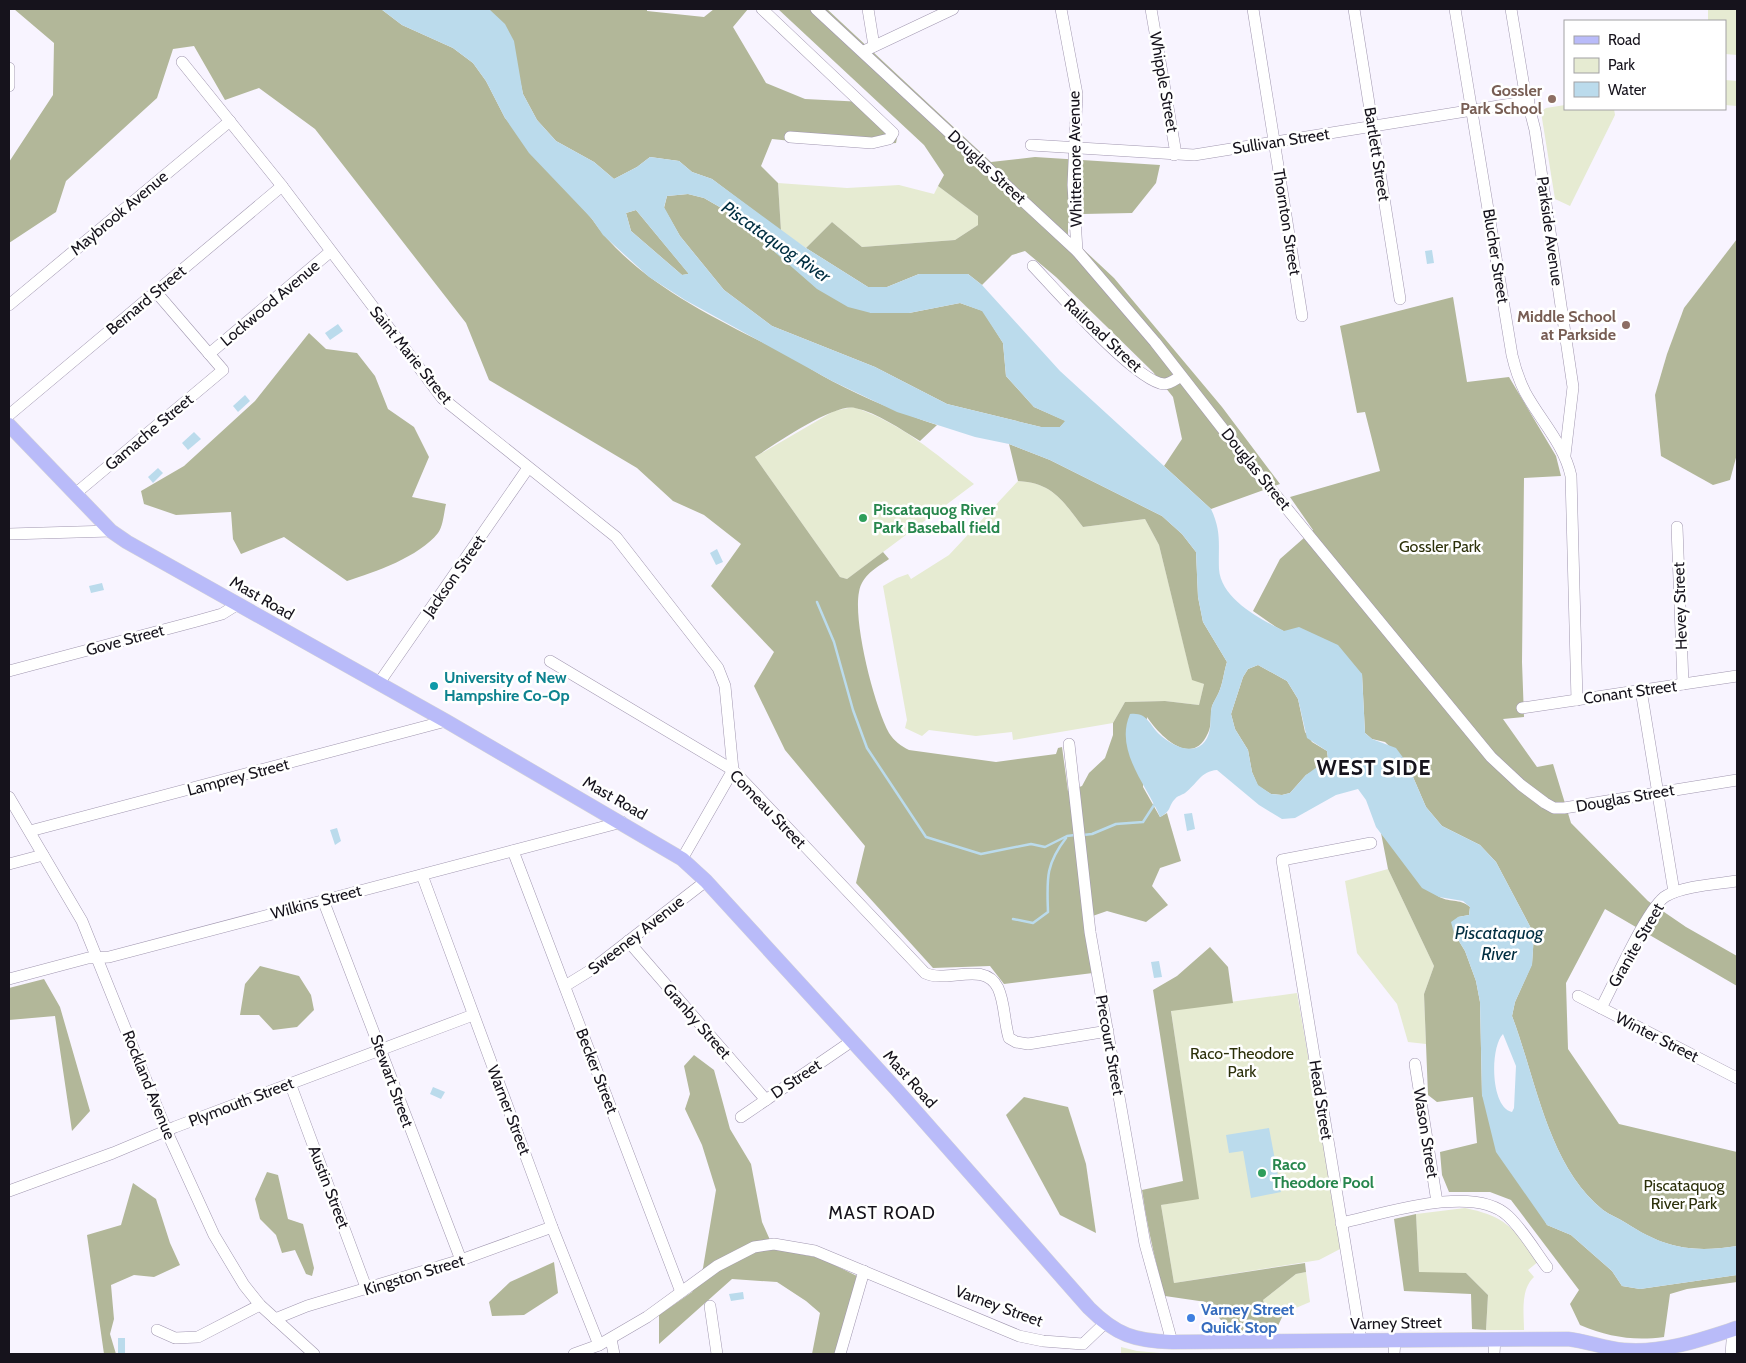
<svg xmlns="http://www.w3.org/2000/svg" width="1746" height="1363" viewBox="0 0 1746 1363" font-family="Cabin,sans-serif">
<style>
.green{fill:#e6ebd2}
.forest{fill:#b2b799}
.water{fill:#bbdbec;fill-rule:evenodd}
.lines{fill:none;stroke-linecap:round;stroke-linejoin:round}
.stream{stroke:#bbdbec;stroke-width:2.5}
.minor-casing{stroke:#a197b0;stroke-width:12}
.major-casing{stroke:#d5d5d6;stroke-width:15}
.minor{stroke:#fff;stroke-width:11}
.major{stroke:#b9bbf9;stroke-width:14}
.education-dot{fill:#8d6e63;stroke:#fff;stroke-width:2}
.leisure-dot{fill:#2e9e5b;stroke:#fff;stroke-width:2}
.culture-dot{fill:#0f9aa8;stroke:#fff;stroke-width:2}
.shop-dot{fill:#3f7fe0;stroke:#fff;stroke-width:2}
.labels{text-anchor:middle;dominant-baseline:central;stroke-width:5;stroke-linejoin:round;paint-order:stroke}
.street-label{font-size:16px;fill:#16131c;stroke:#fff}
.education-label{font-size:16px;font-weight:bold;fill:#785e54;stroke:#fff;text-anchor:end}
.leisure-label{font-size:16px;font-weight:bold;fill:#27864d;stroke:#fff;text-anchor:start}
.park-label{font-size:16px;fill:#2c300a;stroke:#fff}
.culture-label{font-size:16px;font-weight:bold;fill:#0d838f;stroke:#fff;text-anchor:start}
.shop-label{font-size:16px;font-weight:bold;fill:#366cbe;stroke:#fff;text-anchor:start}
.water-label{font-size:18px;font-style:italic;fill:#012e41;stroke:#fff}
.neighbourhood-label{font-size:18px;letter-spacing:1px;fill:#16131c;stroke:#fff}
.district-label{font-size:21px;font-weight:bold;letter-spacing:1px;fill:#16131c;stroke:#fff}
</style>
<rect width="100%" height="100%" fill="#f8f4ff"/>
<!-- green -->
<g class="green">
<polygon points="1716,9 1737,9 1737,55 1725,54 1725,21 1708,21 1708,10"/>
<polygon points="1725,80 1737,81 1737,106 1725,105"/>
<polygon points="1565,105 1565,109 1614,109 1615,115 1570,206 1555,199 1541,112 1546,108"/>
<polygon points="778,183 847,188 899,185 934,194 938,186 978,216 978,225 955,240 862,247 832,222 806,248 781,231"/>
<path d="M853,407C900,422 936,454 974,484L847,579L840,577L755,457L834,411Z"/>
<path d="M1018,481C1053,483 1063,501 1083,527L1145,519L1159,545L1192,679L1204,684L1199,705L1165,701L1125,702L1113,723L1013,740L1012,732L976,736L929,730L922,736L905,728L907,720L883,586L897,578L908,574L911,579L949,555Z"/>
<polygon points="1388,869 1434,966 1424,994 1426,1044 1408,1042 1397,1004 1357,953 1345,881"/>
<polygon points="1297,993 1342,1248 1319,1260 1174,1283 1161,1205 1198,1198 1171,1010"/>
<path d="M1465,1208C1509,1217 1512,1229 1539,1261L1528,1270L1534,1277C1520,1290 1524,1313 1524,1330H1486L1488,1295L1466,1273H1419L1416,1214Z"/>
<polygon points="1306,1272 1310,1302 1284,1313 1267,1312 1263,1300 1296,1274"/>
<polygon points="1121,1347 1137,1351 1160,1353 1161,1354 1121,1354"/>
</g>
<!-- forest -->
<g class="forest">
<path d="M14,9H381L402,25L453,48L473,63L486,81L505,118L592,219C634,282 724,323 790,356C804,364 818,374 832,381C866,399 901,413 937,425L920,441C900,429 878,413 855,408C834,403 774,445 755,457L840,577L847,579L883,552L889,559C876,568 862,575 859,592C853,622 874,705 889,733C894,741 901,746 909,750L996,762L1056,754L1058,748L1062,747L1068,791L1082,786L1089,773L1105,758L1113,735V723L1125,702L1165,701L1199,705L1204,684L1192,680L1159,545L1145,519L1083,527C1063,501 1053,483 1018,481L1009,444L1050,460L1162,516L1182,534L1196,552L1198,597L1203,622L1227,662C1224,671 1223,683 1219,692C1217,697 1214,701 1212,706C1210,715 1212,725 1208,733C1192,769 1160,736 1147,717L1143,787L1160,817L1167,813L1181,861L1160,868L1152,886L1168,905L1146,922L1107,911L1084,919L1093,973L1004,984L990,966L933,968L856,883L865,846L785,750L754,686L774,652L711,586L741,544L704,515L673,501L637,468L489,380L466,323L315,129L259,88L225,100L194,46L173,49L157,98L66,181L56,212L9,243V162L53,95L54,43Z"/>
<polygon points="489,9 647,9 647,11 704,17 714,9 748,9 733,27 766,83 805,99 864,102 898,133 896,143 850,147 772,139 761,166 778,183 781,231 712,179 692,172 679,161 650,157 637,167 614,179 594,162 556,141 537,120 523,94 518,71"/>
<polygon points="778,9 827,9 991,162 1035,157 1160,165 1156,183 1132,213 1083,214 1068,223 1068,235 1114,278 1222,407 1280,484 1211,509 1164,466 1182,439 1173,397 1153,372 1056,277 1025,251 1012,255 982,285 968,274 919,274 887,287 868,287 806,248 832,222 862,247 955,240 978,225 978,216 938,186 944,175 924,145"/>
<polygon points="688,194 704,198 730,213 871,313 909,313 960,303 983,311 1003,343 1006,376 1034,407 1066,421 1060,427 1041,427 947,404 875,367 772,326 724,290 680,236 664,208 667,196"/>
<polygon points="636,210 689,274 682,275 631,231 626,213"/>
<polygon points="1737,239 1737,454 1730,480 1713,485 1661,456 1655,395 1667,354 1684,308"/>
<path d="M1453,297L1467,382L1509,377L1556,456L1561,476L1524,478L1522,662L1524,717L1503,719L1537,767L1553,764L1571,823L1648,901L1686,927L1737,956V986L1605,909L1566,983L1568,1049L1619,1124L1737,1152V1246C1692,1253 1664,1248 1626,1223C1618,1218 1610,1215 1603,1210C1548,1166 1536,1079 1512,1016L1515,1002L1532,964L1534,934L1496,862L1480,845L1442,826L1426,807L1407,763L1385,742L1372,739L1365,733L1362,674L1276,627L1253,611L1280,559L1313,530L1290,497L1380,471L1365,412L1357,413L1340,326Z"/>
<path d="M309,333L326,349L357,353L375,376L388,409L414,427L429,457L412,497L446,504C444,512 443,527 438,533C419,557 375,572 347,581L284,537L241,554L233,539L231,512L176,515L144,504L141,491L184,466L255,401Z"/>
<polygon points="1258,665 1287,681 1298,699 1305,732 1312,742 1327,751 1328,759 1319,768 1306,775 1290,793 1282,795 1271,794 1258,786 1252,772 1248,750 1235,729 1231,714 1243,677 1248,669"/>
<path d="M1381,833C1400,855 1413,880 1438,896C1448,903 1460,898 1470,907L1469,915L1458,917L1454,933L1465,951L1476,981L1480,1002L1482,1095L1547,1225L1571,1235L1612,1271L1622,1286L1640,1289L1737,1275V1282L1687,1289L1670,1294L1664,1337C1633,1341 1609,1337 1580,1325L1570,1304L1579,1290L1511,1200L1490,1192H1449L1442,1175L1440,1152L1477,1143L1473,1097L1437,1102L1428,1095L1424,994L1434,966L1388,869Z"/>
<path d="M1210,947L1228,967L1233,1003L1171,1011L1199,1199L1161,1205L1174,1283L1305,1263L1306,1272L1296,1274L1263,1300L1267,1312L1284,1313L1276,1330L1230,1331L1206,1302L1165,1296C1155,1261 1147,1226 1142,1190L1183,1181L1153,990L1177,976Z"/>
<polygon points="260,966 299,976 311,995 314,1010 297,1027 273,1030 259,1015 240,1015 245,984"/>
<polygon points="44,979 60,1007 90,1111 72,1131 55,1016 9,1020 9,988"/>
<polygon points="694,1055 714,1070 730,1129 751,1164 762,1222 774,1249 820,1258 857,1276 835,1354 812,1354 820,1313 806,1301 777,1282 732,1279 659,1344 659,1315 692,1292 703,1268 716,1190 702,1145 685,1109 690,1094 684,1066"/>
<polygon points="1024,1097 1068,1107 1086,1164 1096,1233 1060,1215 1006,1115"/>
<polygon points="267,1172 278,1175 288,1219 303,1224 314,1268 312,1276 306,1274 295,1250 282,1253 276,1235 260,1219 255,1199"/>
<polygon points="133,1183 156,1199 170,1243 180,1265 154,1277 134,1275 111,1285 114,1319 110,1334 116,1354 104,1354 87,1235 121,1225"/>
<polygon points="1416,1214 1419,1272 1466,1273 1488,1295 1486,1330 1472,1329 1471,1294 1404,1291 1394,1219"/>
<polygon points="554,1262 558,1293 524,1315 492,1316 489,1302 510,1282"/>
</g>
<!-- water -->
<g class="water">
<path d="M381,9H489L505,24L514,41L523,94L537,120L556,141L594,162L614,179L637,167L650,157L679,161L692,172L712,179L806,248L868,287H887L919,274H968L982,285L1060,371L1211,509C1222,532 1218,546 1219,569C1221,599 1260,619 1284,631L1299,627L1338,645L1362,674L1365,733L1372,739L1396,748L1407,763L1426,807L1442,826L1480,845L1496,862L1534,934L1532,965L1515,1002L1512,1016C1536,1079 1548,1166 1603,1210C1610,1215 1618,1218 1626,1223C1665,1248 1691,1253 1737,1246V1275L1640,1289L1622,1286L1612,1271L1571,1235L1547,1225L1496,1152L1482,1095L1480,1002L1476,981L1465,951L1454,933L1451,922L1458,917L1469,915L1470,907L1463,901L1439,897L1422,888L1376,827L1366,800L1358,789L1336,795L1295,818L1282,819L1259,805L1217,770C1201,771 1197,784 1185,793C1182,795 1177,796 1175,799C1168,806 1172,811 1160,817C1147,785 1114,751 1130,714C1147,712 1149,724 1159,734C1176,750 1204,759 1210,729C1211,721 1210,713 1212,706C1214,701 1217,696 1219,692C1223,683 1224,671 1227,662L1203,622L1198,597L1196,552L1182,534L1162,516L1050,460L1009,444L975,437L897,412L832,381L685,300L649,277L603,235L592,219L529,153L505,118L486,81L473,63L453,48L402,25ZM688,194L704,198L730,213L817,289L848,307L871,313H909L960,303L982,311L1003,343L1006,376L1034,407L1065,421L1060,427H1041L947,404L875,367L772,326L724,290L680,236L664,207L667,196ZM636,210L688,273V274L682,275L631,231L626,213ZM1258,665L1287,681L1298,699L1307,738L1327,751L1328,759L1306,775L1290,793L1282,795L1271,794L1258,785L1252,772L1248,750L1235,729L1231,714L1243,677L1248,669ZM1503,1034L1516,1066L1514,1108L1512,1112C1490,1107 1490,1047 1503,1034Z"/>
<polygon points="1432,250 1434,263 1427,264 1425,251"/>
<polygon points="338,324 343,331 330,340 325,333"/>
<polygon points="245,395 250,401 238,412 233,406"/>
<polygon points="194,432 201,439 188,450 182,443"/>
<polygon points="158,468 163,473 153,483 148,477"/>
<polygon points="717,549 723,562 716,565 710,553"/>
<polygon points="102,583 104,590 91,593 89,586"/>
<polygon points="1192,813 1195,829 1187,831 1184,814"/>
<polygon points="337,828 341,841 335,845 330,830"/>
<polygon points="1159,961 1162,977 1154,978 1151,962"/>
<polygon points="433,1087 445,1092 441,1099 430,1094"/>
<polygon points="1269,1128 1281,1192 1251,1198 1243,1151 1229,1153 1226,1135"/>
<polygon points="743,1292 744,1299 731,1301 729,1294"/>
<rect x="118" y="1338" width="7" height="15"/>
</g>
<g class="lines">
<!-- stream -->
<g class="stream">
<polyline points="817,602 834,642 853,710 867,748 926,837 981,854 1031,844 1045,847 1067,836 1075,835"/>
<polyline points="1083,835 1092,834 1116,824 1143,822 1156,802"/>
<path d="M1013,919L1033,923L1048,912C1047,880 1045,865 1066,838"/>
</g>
<defs>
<g id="minor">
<polyline points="762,9 893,133 889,139 872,143 790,137"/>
<polyline points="816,9 1077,251 1155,342 1251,465 1491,757 1521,785 1545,803 1554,808 1564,808 1737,780"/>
<polyline points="868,9 874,46"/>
<polyline points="1061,9 1077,94 1073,185 1077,251"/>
<polyline points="1151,9 1175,148 1174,155"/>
<polyline points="1253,9 1302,316"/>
<polyline points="1354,9 1400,299"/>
<path d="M1455,9L1512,355C1515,368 1519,380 1525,392C1540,420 1564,444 1571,476L1577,700"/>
<polyline points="1511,9 1524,87 1535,130 1573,387 1565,455"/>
<polyline points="864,51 953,9"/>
<polyline points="182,62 282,186 442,398 616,537 718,668 725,686 733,770 682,859"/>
<polyline points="9,68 9,86"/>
<polyline points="1031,145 1194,155 1529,101"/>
<path d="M1033,266C1055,289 1136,382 1164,384C1170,384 1176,379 1181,376"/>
<polyline points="9,305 230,121"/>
<polyline points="209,354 330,252"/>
<polyline points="9,415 282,186"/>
<polyline points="75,494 223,370 156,292"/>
<polyline points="1677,527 1683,684"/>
<polyline points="9,534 111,531"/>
<path d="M550,661L733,770L925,973C947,984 984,960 998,988C1005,1003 1004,1022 1009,1038L1016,1042L1028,1044L1108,1031"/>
<polyline points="9,671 197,621 222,614 238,604"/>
<polyline points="379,683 528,468"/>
<polyline points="1641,690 1674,892"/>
<polyline points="1522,708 1737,676"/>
<polyline points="1069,744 1090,932 1145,1244 1172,1342"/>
<polyline points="9,797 82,921 167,1132 214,1235 244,1285 260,1305 314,1354"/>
<polyline points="30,831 446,721"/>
<polyline points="513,851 681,1292"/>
<polyline points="9,864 43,855"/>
<polyline points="422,875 552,1227 599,1345"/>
<polyline points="323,900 461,1260"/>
<polyline points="628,941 766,1100"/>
<polyline points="9,979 88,958 109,957 622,822"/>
<polyline points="565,986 591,970 706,881"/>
<polyline points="1578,996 1737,1078"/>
<path d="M1601,1008C1613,986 1648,906 1666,896C1683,886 1717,884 1737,881"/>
<polyline points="1415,1064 1437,1202"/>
<polyline points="290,1083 367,1290"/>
<polyline points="741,1117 852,1041"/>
<polyline points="9,1191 113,1153 175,1127 473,1015"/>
<path d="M1341,1223C1383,1214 1474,1183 1508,1216C1523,1230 1535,1251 1547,1267"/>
<polyline points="710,1306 717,1354"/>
<polyline points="275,1319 307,1306 461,1260 552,1227"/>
<polyline points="157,1330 175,1338 198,1337 260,1305"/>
<polyline points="611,1339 614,1354"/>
<polyline points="1361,1341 1282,860 1371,843"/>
<polyline points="574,1354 599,1345 647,1317 717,1266 754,1247 774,1244 815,1251 1019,1336 1043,1341 1083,1344 1104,1324"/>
<polyline points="840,1354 864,1271"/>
<polyline points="1394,1354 1395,1341"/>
<polyline points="1494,1354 1495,1339"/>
<polyline points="1731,1354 1733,1329"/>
</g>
<path id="major" d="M9,425L111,531L127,542L446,721L682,859L706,881L896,1089L1089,1308C1116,1335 1135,1341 1172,1342L1568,1339C1587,1341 1605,1349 1624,1350C1664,1353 1700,1340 1737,1328"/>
</defs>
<!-- minor casing -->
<use href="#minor" class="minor-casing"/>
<!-- major casing -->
<use href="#major" class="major-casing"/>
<!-- minor -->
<use href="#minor" class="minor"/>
<!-- major -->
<use href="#major" class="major"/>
</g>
<!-- markers -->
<g class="education-dot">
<circle cx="1552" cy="99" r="5"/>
<circle cx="1626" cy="325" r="5"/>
</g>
<g class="leisure-dot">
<circle cx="863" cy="518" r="5"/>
<circle cx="1262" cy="1173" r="5"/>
</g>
<circle class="culture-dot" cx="434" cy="686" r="5"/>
<circle class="shop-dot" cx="1191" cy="1318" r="5"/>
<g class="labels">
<!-- street labels -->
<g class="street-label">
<text transform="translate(1164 82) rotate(80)">Whipple Street</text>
<text transform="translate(1281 141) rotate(-9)">Sullivan Street</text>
<text transform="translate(1377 154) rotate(81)">Bartlett Street</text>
<text transform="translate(1075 159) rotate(-91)">Whittemore Avenue</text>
<text transform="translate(987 167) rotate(43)">Douglas Street</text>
<text transform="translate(119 213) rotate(-40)">Maybrook Avenue</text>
<text transform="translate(1287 222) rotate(81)">Thornton Street</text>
<text transform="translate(1550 231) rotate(82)">Parkside Avenue</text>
<text transform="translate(1496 256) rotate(81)">Blucher Street</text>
<text transform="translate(146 300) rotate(-40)">Bernard Street</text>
<text transform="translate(270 303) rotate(-40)">Lockwood Avenue</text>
<text transform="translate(1103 335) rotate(43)">Railroad Street</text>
<text transform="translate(411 355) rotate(51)">Saint Marie Street</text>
<text transform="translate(149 432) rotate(-40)">Gamache Street</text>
<text transform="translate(1256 469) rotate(51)">Douglas Street</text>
<text transform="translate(454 576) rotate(-55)">Jackson Street</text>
<text transform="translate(262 598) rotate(30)">Mast Road</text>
<text transform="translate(1680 606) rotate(-92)">Hevey Street</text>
<text transform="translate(125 640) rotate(-15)">Gove Street</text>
<text transform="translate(1630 692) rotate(-8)">Conant Street</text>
<text transform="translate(238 777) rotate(-15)">Lamprey Street</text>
<text transform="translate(615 798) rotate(30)">Mast Road</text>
<text transform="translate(1625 798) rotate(-10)">Douglas Street</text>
<text transform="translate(768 809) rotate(46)">Comeau Street</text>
<text transform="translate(316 902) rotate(-15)">Wilkins Street</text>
<text transform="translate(636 935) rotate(-38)">Sweeney Avenue</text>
<text transform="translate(1636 945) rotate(-60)">Granite Street</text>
<text transform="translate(697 1021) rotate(49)">Granby Street</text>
<text transform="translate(1657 1037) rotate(27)">Winter Street</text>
<text transform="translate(1110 1045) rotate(80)">Precourt Street</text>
<text transform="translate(597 1071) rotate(69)">Becker Street</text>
<text transform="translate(796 1079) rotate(-34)">D Street</text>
<text transform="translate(910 1079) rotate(48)">Mast Road</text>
<text transform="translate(392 1081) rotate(70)">Stewart Street</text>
<text transform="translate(149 1085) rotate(68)">Rockland Avenue</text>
<text transform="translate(1321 1100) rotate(81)">Head Street</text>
<text transform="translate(241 1102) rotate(-21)">Plymouth Street</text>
<text transform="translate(509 1110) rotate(69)">Warner Street</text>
<text transform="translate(1426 1133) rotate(81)">Wason Street</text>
<text transform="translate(329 1187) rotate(69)">Austin Street</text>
<text transform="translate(414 1275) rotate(-17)">Kingston Street</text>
<text transform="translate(999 1306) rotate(20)">Varney Street</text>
<text transform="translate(1396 1323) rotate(-1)">Varney Street</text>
</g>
<!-- education labels -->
<g class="education-label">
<text x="1542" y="90">Gossler<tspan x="1542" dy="18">Park School</tspan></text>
<text x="1616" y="316">Middle School<tspan x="1616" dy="18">at Parkside</tspan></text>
</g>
<!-- leisure labels -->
<g class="leisure-label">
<text x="873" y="509">Piscataquog River<tspan x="873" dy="18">Park Baseball field</tspan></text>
<text x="1272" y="1164">Raco<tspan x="1272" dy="18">Theodore Pool</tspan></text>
</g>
<!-- park labels -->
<g class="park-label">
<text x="1440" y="546">Gossler Park</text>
<text x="1242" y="1053">Raco-Theodore<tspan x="1242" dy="18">Park</tspan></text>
<text x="1684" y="1185">Piscataquog<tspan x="1684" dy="18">River Park</tspan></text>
</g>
<!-- culture labels -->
<g class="culture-label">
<text x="444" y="677">University of New<tspan x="444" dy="18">Hampshire Co-Op</tspan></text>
</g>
<!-- shop labels -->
<g class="shop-label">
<text x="1201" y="1309">Varney Street<tspan x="1201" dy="18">Quick Stop</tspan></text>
</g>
<!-- water labels -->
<g class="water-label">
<text transform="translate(776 242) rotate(35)">Piscataquog River</text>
<text x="1499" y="933">Piscataquog<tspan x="1499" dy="21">River</tspan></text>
</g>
<!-- neighbourhood labels -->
<g class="neighbourhood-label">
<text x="882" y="1213">MAST ROAD</text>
</g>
<!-- district labels -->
<g class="district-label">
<text x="1374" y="767">WEST SIDE</text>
</g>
</g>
<!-- border -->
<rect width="1746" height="1363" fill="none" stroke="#16131c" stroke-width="20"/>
<!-- legend -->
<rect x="1564" y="20" width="162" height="90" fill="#ffffff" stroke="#a2a1a4"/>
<rect x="1574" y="36" width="25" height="8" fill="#b9bbf9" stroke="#a2a1a4"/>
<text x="1608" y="45" font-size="15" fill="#16131c">Road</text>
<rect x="1574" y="58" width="25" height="15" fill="#e6ebd2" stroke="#a2a1a4"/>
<text x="1608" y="70" font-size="15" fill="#16131c">Park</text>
<rect x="1574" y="82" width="25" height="15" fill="#bbdbec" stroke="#a2a1a4"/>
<text x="1608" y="95" font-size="15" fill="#16131c">Water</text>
</svg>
